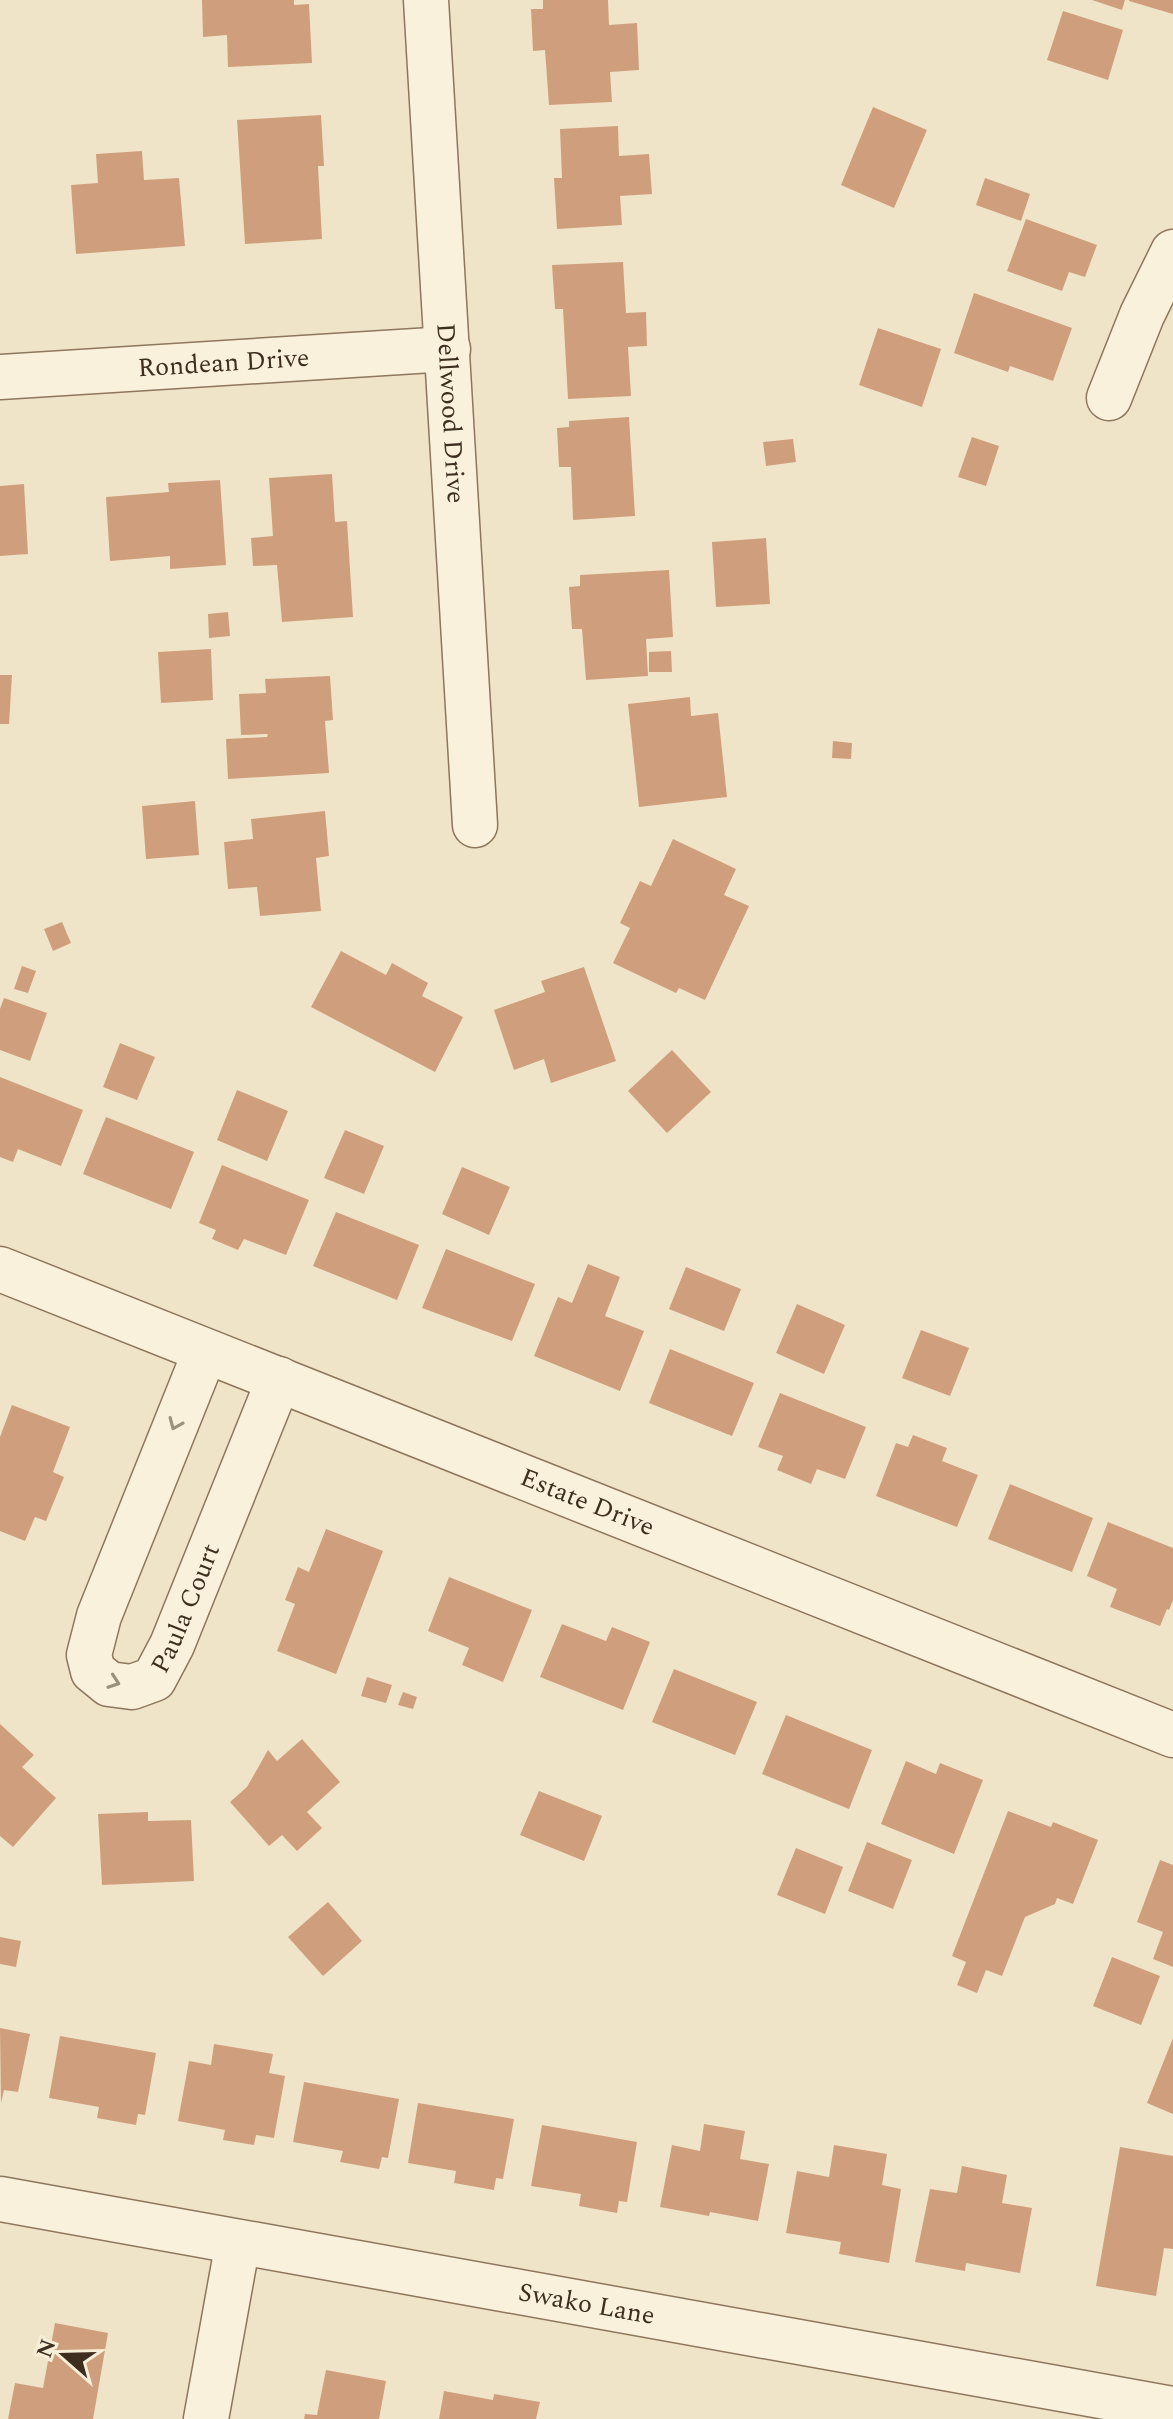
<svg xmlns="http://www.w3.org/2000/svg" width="1173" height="2419" viewBox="0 0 1173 2419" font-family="Spectral,serif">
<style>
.building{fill:#cf9f7d}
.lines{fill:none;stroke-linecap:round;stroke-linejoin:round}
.minor-casing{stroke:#8d765c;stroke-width:47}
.minor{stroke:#faf1dc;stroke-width:44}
.oneway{stroke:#9c907e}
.labels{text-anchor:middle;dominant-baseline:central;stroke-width:6;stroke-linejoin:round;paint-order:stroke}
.street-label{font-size:26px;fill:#3d2e20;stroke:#f7eed8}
</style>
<rect width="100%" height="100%" fill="#f0e4c8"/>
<!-- building -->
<g class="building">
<polygon points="202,0 294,0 294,5 309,4 312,63 228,67 227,35 203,37"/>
<polygon points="543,0 608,0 609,25 637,23 639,70 610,72 612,102 549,105 545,50 533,51 531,9 543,9"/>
<polygon points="1092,0 1125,0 1122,10"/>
<polygon points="1129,0 1173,0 1173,14 1129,1"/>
<polygon points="1063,11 1123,30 1108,80 1047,60"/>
<polygon points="873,107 927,130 894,208 841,185"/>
<polygon points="321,115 324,166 318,166 322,239 245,244 237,120"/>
<polygon points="618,126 619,156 649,154 652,194 620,196 622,225 557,229 554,178 562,178 560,129"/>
<polygon points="142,151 144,180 179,178 185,246 76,254 71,185 98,183 96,154"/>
<polygon points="985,178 1030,194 1021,221 976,205"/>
<polygon points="1026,219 1097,245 1085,277 1069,272 1062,291 1007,271"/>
<polygon points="623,262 626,313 646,312 647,346 628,347 631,396 568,399 563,309 555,309 552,265"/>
<polygon points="974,293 1072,328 1053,381 1010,366 1008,372 954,353"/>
<polygon points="878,328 941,349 922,407 859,385"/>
<polygon points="629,417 635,516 573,520 571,467 559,467 557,428 569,427 569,421"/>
<polygon points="972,437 999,446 986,486 958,477"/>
<polygon points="793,439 796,462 766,466 763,442"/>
<polygon points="332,474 335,522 347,521 353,617 282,622 277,565 253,566 251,538 273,536 269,478"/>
<polygon points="220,480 226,565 170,569 170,556 110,561 106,497 169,492 168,483"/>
<polygon points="24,484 28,554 0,556 0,486"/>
<polygon points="766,538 770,604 716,607 712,542"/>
<polygon points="669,570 673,637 646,639 648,676 586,680 582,629 572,629 569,587 580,586 580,575"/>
<polygon points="228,612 230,636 209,638 208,614"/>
<polygon points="211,649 213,700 161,703 158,652"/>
<polygon points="671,651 672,672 649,672 649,652"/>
<polygon points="0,675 12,675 9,724 0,724"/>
<polygon points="330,676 333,720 325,721 329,773 228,779 226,739 267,737 268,734 241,735 239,694 266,693 265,679"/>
<polygon points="690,697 691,716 718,713 727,797 639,807 628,704"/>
<polygon points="833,741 852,743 851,759 832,758"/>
<polygon points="195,801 199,855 146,859 142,806"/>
<polygon points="325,811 329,856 316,858 321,911 260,916 257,887 228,889 224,842 253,839 251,819"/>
<polygon points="673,839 736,869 724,895 749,906 705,1000 679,988 676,993 613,963 630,928 620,923 640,881 651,886"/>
<polygon points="62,922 71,943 53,951 44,929"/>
<polygon points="341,951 386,975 392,963 428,983 422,996 463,1017 435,1072 311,1007"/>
<polygon points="22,966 36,971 28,993 14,989"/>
<polygon points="584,967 616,1061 551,1083 544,1059 514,1070 494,1010 545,992 541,981"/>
<polygon points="4,998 47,1013 30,1061 0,1050 0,1009"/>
<polygon points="120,1043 155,1057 137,1100 103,1087"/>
<polygon points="672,1050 711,1092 667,1133 628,1091"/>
<polygon points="0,1077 83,1110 61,1166 18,1149 13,1162 0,1157"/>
<polygon points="237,1090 288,1111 267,1161 217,1140"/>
<polygon points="106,1117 194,1152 171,1209 83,1174"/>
<polygon points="345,1130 384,1146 364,1194 324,1178"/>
<polygon points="222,1165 309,1200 286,1255 244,1239 238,1250 212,1239 216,1230 199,1223"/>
<polygon points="462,1167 510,1187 489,1235 442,1214"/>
<polygon points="336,1212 419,1245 397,1300 313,1266"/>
<polygon points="446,1249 535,1284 512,1341 422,1308"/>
<polygon points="588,1264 620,1277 605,1316 644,1331 620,1391 534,1356 558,1297 572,1303"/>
<polygon points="686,1267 741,1289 724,1331 669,1309"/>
<polygon points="797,1304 845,1325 824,1374 776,1353"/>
<polygon points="921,1330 969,1348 950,1396 902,1378"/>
<polygon points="670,1349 754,1383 732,1436 649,1403"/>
<polygon points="780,1393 866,1427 845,1479 817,1469 811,1484 777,1470 783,1456 758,1447"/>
<polygon points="12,1405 70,1427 53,1472 64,1477 46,1521 35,1517 25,1541 0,1531 0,1437"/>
<polygon points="913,1435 947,1448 942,1461 978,1475 957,1527 876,1496 896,1443 908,1447"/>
<polygon points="1010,1484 1093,1518 1072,1572 988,1539"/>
<polygon points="1108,1522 1173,1548 1173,1600 1169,1610 1167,1609 1160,1626 1110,1607 1117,1589 1087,1576"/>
<polygon points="326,1529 383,1551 336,1674 277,1651 295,1604 285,1600 298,1567 309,1572"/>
<polygon points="449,1577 532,1610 503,1682 462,1665 469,1648 428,1631"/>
<polygon points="562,1624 606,1641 612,1627 650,1642 623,1710 540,1677"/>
<polygon points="674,1669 757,1702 735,1755 652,1722"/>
<polygon points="367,1677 392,1685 386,1703 361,1696"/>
<polygon points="403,1692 417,1697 413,1709 398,1705"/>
<polygon points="786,1715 872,1750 849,1809 762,1774"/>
<polygon points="0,1724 34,1755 22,1767 56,1798 13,1847 0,1836"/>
<polygon points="302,1739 340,1782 307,1812 322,1828 297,1851 282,1835 269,1846 230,1802 247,1787 268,1750 277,1761"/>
<polygon points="906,1761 936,1774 940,1763 983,1780 954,1854 881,1824"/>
<polygon points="539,1791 602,1816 584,1861 520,1835"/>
<polygon points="1008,1811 1051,1827 1053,1822 1098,1840 1073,1904 1057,1898 1055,1904 1025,1917 1002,1976 986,1970 977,1993 957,1985 966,1962 952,1956"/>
<polygon points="148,1812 148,1821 191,1820 194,1881 102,1885 98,1814"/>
<polygon points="867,1842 912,1860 893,1909 848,1891"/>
<polygon points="796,1848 843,1867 825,1914 777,1895"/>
<polygon points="1160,1860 1173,1865 1173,1967 1153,1959 1163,1932 1137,1922"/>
<polygon points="328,1902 362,1941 323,1976 288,1937"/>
<polygon points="0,1937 21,1941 16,1967 0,1964"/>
<polygon points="1112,1957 1160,1976 1141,2025 1093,2006"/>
<polygon points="0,2028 30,2034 18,2092 4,2090 1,2103"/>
<polygon points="60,2036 156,2053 145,2115 138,2114 136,2125 97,2118 99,2107 49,2098"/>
<polygon points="1173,2038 1173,2114 1147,2103"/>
<polygon points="214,2044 273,2054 269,2073 285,2076 274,2138 256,2135 254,2145 223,2140 225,2130 178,2121 189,2061 211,2065"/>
<polygon points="304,2082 399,2099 388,2158 382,2157 379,2169 340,2162 343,2151 293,2142"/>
<polygon points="418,2103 514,2119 503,2179 496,2178 494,2190 454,2183 456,2171 408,2163"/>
<polygon points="704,2124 745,2131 740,2159 769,2164 758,2221 710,2212 709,2216 660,2207 672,2145 700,2151"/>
<polygon points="542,2125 637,2142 627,2202 619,2201 617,2213 579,2206 581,2194 531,2186"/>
<polygon points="834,2145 887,2154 882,2185 901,2189 889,2263 839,2254 841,2242 786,2233 797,2171 829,2177"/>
<polygon points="1120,2147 1173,2156 1173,2249 1164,2248 1156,2296 1096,2286"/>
<polygon points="962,2166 1007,2175 1002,2203 1032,2208 1020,2273 966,2263 965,2271 915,2262 930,2189 957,2193"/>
<polygon points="55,2323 108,2333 93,2419 8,2419 15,2383 43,2388"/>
<polygon points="326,2370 386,2381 379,2419 304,2419 305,2414 317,2415"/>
<polygon points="444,2391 493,2400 494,2394 540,2402 536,2419 439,2419"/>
</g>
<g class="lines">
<defs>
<g id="minor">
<path id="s1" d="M426,0L475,825"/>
<path id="s2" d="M0,377L448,349"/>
<polyline points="1109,398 1142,315 1173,252"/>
<path id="s3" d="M0,1269L1173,1735"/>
<path id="s4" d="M205,1352L99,1616L89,1655L93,1671L109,1684L132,1687L154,1679L172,1645L279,1379"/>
<path id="s5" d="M0,2199L1173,2409"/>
<polyline points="206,2419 238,2242"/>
</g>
</defs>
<!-- minor casing -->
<use href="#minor" class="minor-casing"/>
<!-- minor -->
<use href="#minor" class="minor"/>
</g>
<!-- one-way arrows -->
<defs><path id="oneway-chevron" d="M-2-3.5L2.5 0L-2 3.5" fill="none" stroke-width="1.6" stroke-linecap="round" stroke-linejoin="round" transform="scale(2)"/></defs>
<g class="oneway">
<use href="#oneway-chevron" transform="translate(175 1424) rotate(113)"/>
<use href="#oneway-chevron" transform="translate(114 1682) rotate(19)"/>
</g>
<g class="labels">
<!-- street labels -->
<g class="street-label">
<text stroke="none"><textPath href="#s2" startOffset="224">Rondean Drive</textPath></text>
<text stroke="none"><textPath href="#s1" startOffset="414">Dellwood Drive</textPath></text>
<text stroke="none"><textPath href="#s3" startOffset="632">Estate Drive</textPath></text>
<text stroke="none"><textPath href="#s4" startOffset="486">Paula Court</textPath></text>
<text stroke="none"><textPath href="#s5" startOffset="596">Swako Lane</textPath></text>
</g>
</g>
<!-- north arrow -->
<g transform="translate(64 2355) rotate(290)" stroke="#f7eed8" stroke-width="6" paint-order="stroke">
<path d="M0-6L14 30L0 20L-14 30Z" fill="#3d2e20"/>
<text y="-12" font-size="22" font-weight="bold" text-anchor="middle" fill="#3d2e20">N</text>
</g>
</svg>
